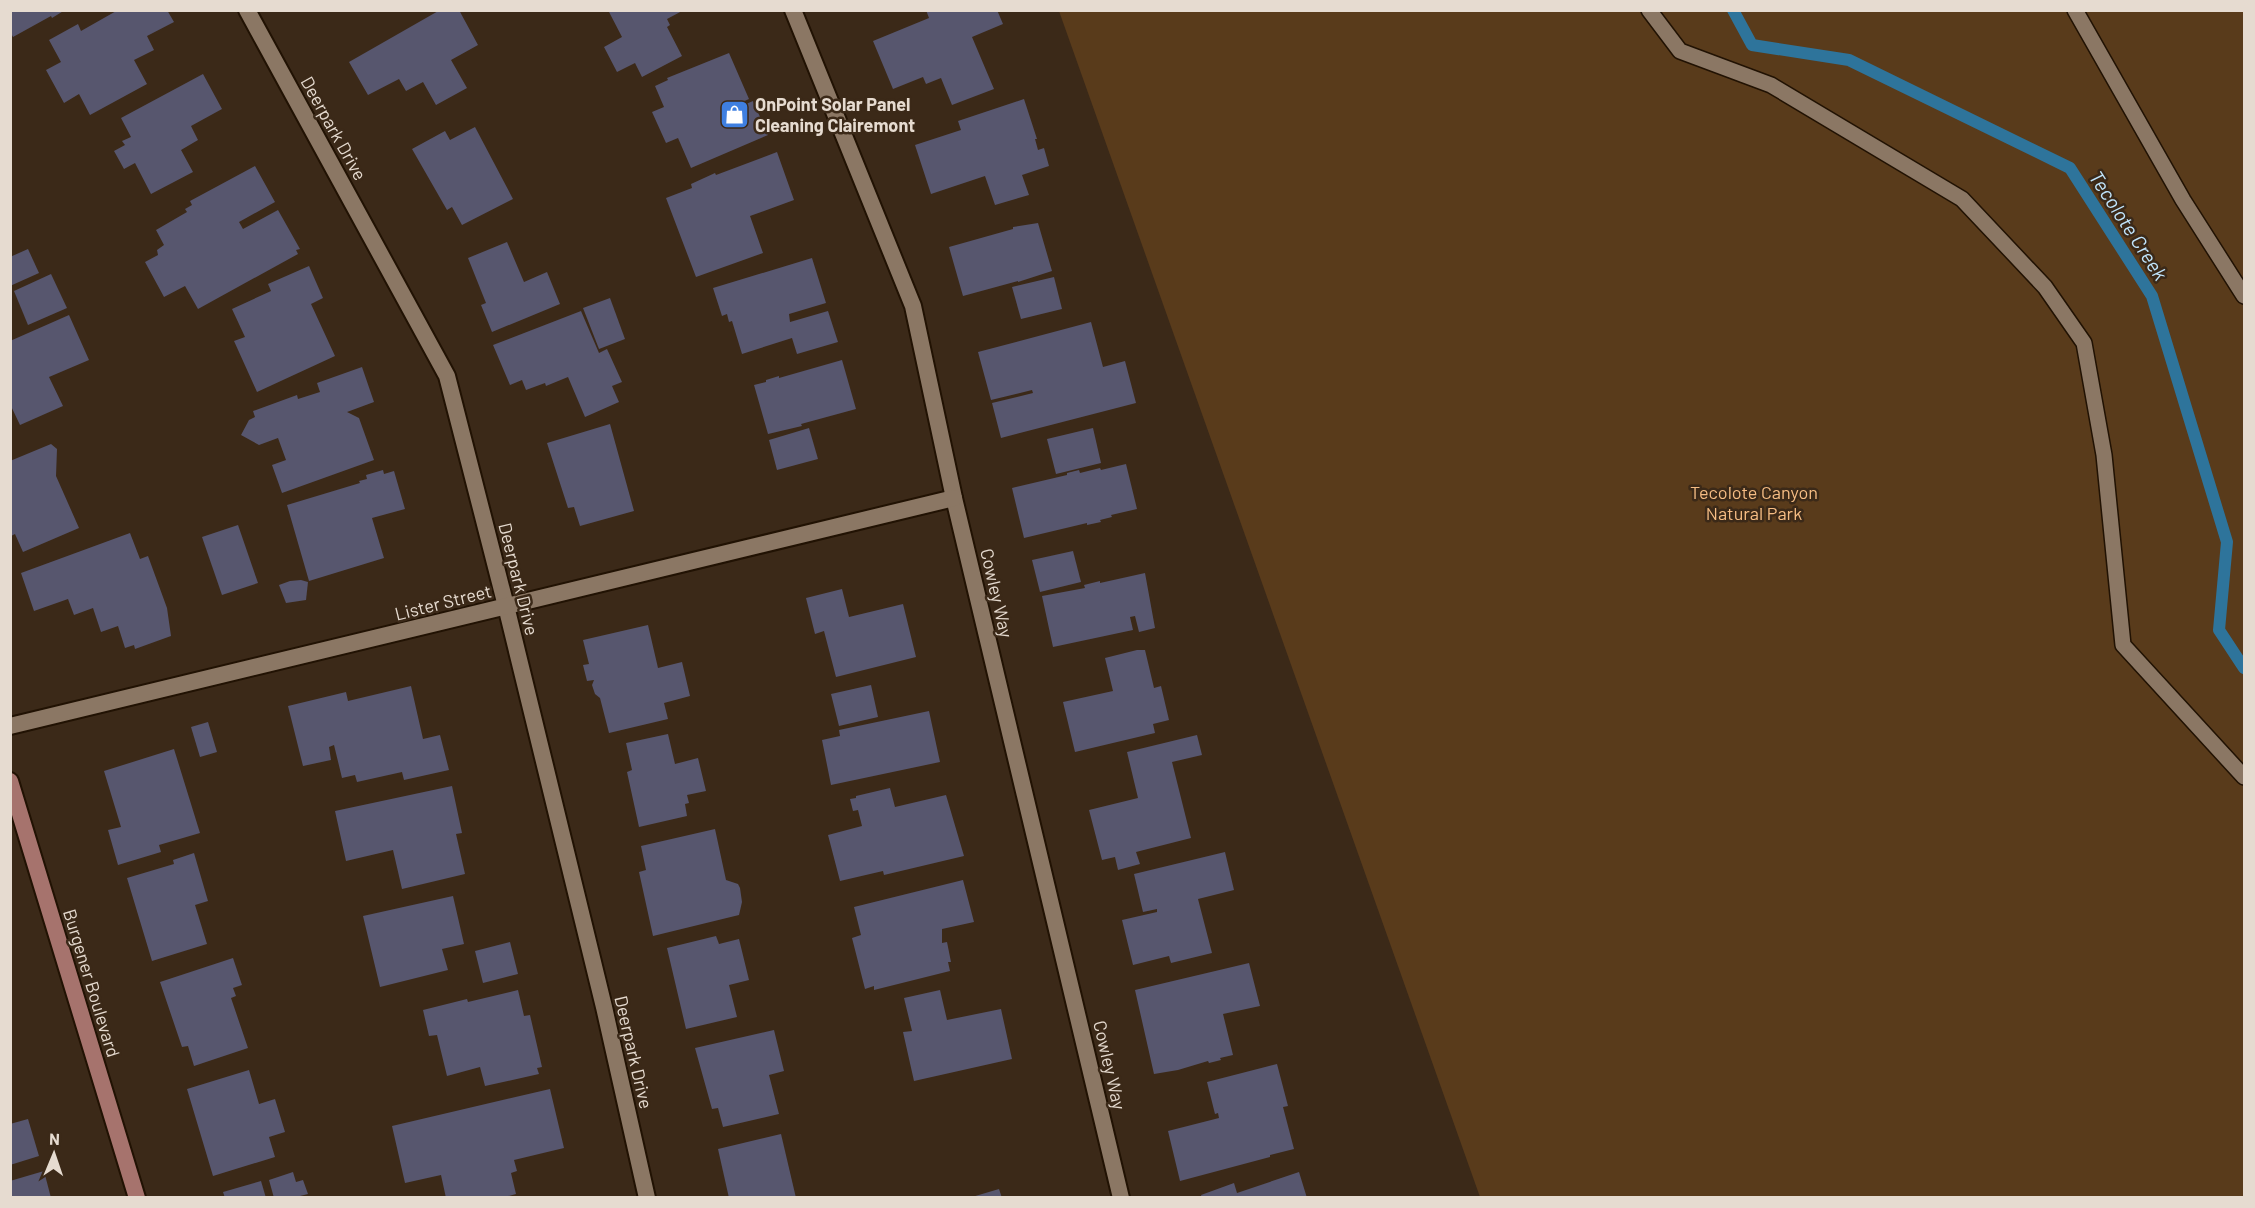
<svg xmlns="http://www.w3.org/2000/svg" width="2255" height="1208" viewBox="0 0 2255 1208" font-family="Barlow,sans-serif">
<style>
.green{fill:#593b1b}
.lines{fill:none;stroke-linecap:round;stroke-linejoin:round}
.stream{stroke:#2e749b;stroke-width:12}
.building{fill:#57566e}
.service-casing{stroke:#211203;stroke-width:18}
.minor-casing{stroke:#211203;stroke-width:20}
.secondary-casing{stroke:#211203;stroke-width:20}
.service{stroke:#8b7764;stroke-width:15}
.minor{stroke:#8b7764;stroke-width:16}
.secondary{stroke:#a6736d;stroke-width:16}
.labels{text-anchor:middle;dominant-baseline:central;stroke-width:5;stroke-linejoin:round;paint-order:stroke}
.poi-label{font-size:18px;font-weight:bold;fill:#e6dbd0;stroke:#3b2918;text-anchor:start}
.street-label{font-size:18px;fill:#e6dbd0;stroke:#3b2918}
.park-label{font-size:18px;fill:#f6bd84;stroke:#3b2918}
.water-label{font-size:20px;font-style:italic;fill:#c1e5fc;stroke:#3b2918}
</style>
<rect width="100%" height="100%" fill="#3b2918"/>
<!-- green -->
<polygon class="green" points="1059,11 2244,11 2244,1197 1480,1197"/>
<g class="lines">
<!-- stream -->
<polyline class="stream" points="1733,10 1752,45 1849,60 2070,168 2152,296 2227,542 2219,630 2244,668"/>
</g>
<!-- building -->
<g class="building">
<polygon points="10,10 65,10 52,18 51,16 13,37 10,31"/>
<polygon points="118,10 167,10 174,22 147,36 154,50 134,60 147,84 90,115 79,94 64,103 46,70 61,62 49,40 78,24 81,31"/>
<polygon points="440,10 459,10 478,45 451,60 467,88 436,105 423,82 406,91 399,79 368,95 349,62"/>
<polygon points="608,10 684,10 667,19 670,25 667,27 682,56 642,77 635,63 617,72 604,47 622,37"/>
<polygon points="926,10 997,10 1003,24 972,37 994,89 952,105 941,78 926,84 923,77 893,89 873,41 929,18"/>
<polygon points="729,53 749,99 724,110 725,113 753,101 768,135 691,168 678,138 666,143 652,112 664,107 655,86 668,80 667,78"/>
<polygon points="203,74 222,109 191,126 198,140 181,150 193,172 151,194 135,163 124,169 114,151 125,145 122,141 131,137 121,118"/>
<polygon points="1024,99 1037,139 1035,139 1038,150 1044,148 1049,166 1022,175 1029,195 995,205 985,176 931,194 915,145 961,130 958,121"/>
<polygon points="475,127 513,199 462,225 452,207 447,210 412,149 445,131 450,140"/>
<polygon points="777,152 794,200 750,216 763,253 696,277 666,198 692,188 691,184 715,173 716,175"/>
<polygon points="255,166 275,202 239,222 243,229 278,210 300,249 296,250 298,254 198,309 185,286 164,297 145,262 158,255 157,250 164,245 156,230 187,212 185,209 192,205 190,201"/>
<polygon points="1038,223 1052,271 1018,282 1018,281 963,296 949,247 1013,229 1013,227"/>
<polygon points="507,242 524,282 547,272 560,304 492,332 481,305 486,303 468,258"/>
<polygon points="28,249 39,273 10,286 10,257"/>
<polygon points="812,258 826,303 789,314 790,322 828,311 838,342 797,354 792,338 742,354 732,321 729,322 727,314 722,316 713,288"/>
<polygon points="309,266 323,298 311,304 335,356 257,392 234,341 245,337 232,309 271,291 268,284"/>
<polygon points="51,274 67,308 28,325 14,291"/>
<polygon points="1054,277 1062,309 1021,319 1012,287"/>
<polygon points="610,298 625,339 599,349 583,308"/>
<polygon points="581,311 599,353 607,349 622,382 612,386 619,402 585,417 568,377 546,386 545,383 526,390 522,380 510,385 493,345"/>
<polygon points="69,315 89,360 49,377 63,406 20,425 10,404 10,341"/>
<polygon points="1091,322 1103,367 1125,361 1136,403 1001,438 992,403 1033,393 1032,390 991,400 978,352"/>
<polygon points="842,360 856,409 801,424 802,426 768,434 754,385 766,382 766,380 779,376 779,378"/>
<polygon points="362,367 374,402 347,412 359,418 374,460 282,493 272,465 286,460 278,438 259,445 241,435 249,420 255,417 253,411 297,395 298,399 320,392 317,383"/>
<polygon points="610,424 634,511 580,526 574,507 568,508 547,443"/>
<polygon points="809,428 818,459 777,470 769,440"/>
<polygon points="1093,428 1101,463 1056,474 1047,439"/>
<polygon points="51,444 57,449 56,476 79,528 23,552 15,534 11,536 10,534 10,461"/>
<polygon points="1126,464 1137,509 1111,515 1112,517 1100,520 1101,522 1087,525 1087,523 1024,538 1012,488 1067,475 1067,473 1079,470 1080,473 1100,468 1101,470"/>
<polygon points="383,470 384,474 394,471 405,509 372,518 384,558 309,581 287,505 360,483 359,481 367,479 366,475"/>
<polygon points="238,525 258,583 222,595 202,537"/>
<polygon points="130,533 140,559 148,556 167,608 171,636 135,649 134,645 125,648 118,626 101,632 93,608 74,615 68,599 34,611 21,573"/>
<polygon points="1073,551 1081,582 1040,592 1032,560"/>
<polygon points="1145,573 1155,628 1139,632 1135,616 1130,617 1133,630 1053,647 1042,596 1085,588 1084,585 1100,581 1100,583"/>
<polygon points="301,580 308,582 306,600 286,603 279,585 290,581"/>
<polygon points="842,589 849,617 903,604 916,657 836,677 824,631 815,634 806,598"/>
<polygon points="648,625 658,668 682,662 690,696 664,703 668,719 609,733 600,698 595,694 592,685 594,680 587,681 583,665 589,664 583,640"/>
<polygon points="1137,650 1145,650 1154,688 1161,686 1169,720 1153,724 1155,733 1075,752 1063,702 1113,691 1105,658"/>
<polygon points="871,685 878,717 839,726 831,694"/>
<polygon points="411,686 423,739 440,735 449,770 404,780 402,772 357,782 355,775 342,778 334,745 329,747 331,760 303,766 288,706 346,692 348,701"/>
<polygon points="929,711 940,762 831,785 822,740 840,736 839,730"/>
<polygon points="208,722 217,752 200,757 191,727"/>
<polygon points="668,734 675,764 698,758 706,791 687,795 689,803 685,804 687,816 639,827 627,772 632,770 626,743"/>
<polygon points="1197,735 1202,755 1172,762 1191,838 1136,852 1140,864 1118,870 1115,857 1102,860 1089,810 1138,798 1127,752"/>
<polygon points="174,749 200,833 159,845 161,852 118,865 108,830 121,827 104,771"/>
<polygon points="452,786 462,833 456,834 465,874 402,889 393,850 346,861 335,811"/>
<polygon points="890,788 895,807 946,795 964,856 884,875 883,871 840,881 828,835 862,826 858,810 853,811 850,799 856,798 856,796"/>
<polygon points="715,829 726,880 738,884 740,888 742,902 739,915 653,936 639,872 646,870 641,846"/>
<polygon points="1225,852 1234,890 1198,899 1212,953 1171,963 1169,956 1133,965 1122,920 1157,912 1157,909 1143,912 1134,874"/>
<polygon points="194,853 208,901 195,905 207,944 152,961 127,878 174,864 173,860"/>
<polygon points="963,880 974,922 942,929 942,943 947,942 951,962 948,962 950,971 874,990 874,986 865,989 852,938 861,935 854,907"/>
<polygon points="453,896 464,944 442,949 448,970 380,987 363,916"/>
<polygon points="716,936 719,944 739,939 749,980 729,985 737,1017 686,1029 667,948"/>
<polygon points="510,942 518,974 483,983 475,951"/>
<polygon points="233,958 242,985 233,988 236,996 231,998 248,1048 194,1066 188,1046 182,1047 160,982"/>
<polygon points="1249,963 1260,1006 1223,1014 1233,1055 1220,1058 1221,1060 1209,1063 1208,1061 1178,1070 1154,1074 1135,990"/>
<polygon points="518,990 524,1016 530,1015 542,1067 537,1068 539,1074 485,1086 480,1067 447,1076 437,1035 429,1036 423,1010 467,999 468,1002"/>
<polygon points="940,990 947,1020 1001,1009 1012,1059 914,1081 903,1032 912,1031 904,998"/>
<polygon points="774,1030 784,1071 769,1075 779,1114 723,1127 718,1108 712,1109 695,1048"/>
<polygon points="1277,1064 1288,1106 1283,1107 1294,1149 1270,1155 1270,1157 1180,1181 1168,1131 1219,1118 1218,1113 1215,1114 1207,1082"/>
<polygon points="249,1070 259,1104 275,1099 285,1132 269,1137 275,1157 213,1176 187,1089"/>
<polygon points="550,1089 564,1148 514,1160 517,1171 511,1173 516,1194 501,1198 446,1198 441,1175 405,1183 392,1126"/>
<polygon points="28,1119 39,1156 10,1165 10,1124"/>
<polygon points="781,1134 796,1198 729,1198 718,1149"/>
<polygon points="44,1171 51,1198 10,1198 10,1181"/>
<polygon points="293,1172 296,1182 303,1180 308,1194 300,1196 300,1198 274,1198 269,1180"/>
<polygon points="1299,1172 1307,1198 1202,1198 1201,1195 1234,1183 1237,1193"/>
<polygon points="261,1181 266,1198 225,1198 223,1192"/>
<polygon points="999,1189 1002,1198 972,1198 972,1197"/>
</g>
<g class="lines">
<defs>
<g id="service">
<polyline points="1649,10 1680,51 1771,85 1962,199 2045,287 2084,343 2104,455 2123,645 2244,777"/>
<polyline points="2075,10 2183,200 2244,296"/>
</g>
<g id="minor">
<polyline points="247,10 447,376 506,606 604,1007 647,1198"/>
<polyline points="793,10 913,306 954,498 1121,1198"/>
<polyline points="10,726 954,498"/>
</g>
<polyline id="secondary" points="10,781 137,1198"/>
</defs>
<!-- service casing -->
<use href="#service" class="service-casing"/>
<!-- minor casing -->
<use href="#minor" class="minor-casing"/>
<!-- secondary casing -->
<use href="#secondary" class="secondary-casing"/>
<!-- service -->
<use href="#service" class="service"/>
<!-- minor -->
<use href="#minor" class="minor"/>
<!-- secondary -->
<use href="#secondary" class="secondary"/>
</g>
<!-- icons -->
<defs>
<symbol id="shop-square" viewBox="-11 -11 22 22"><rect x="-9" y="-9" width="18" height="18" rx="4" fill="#3f7fe0" stroke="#3b2918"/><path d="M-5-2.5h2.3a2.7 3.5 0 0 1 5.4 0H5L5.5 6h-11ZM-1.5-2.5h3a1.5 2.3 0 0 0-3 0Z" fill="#fff"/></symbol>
</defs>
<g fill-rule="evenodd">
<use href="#shop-square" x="718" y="98" width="33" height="33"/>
</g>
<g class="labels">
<!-- poi labels -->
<g class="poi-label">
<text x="755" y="104">OnPoint Solar Panel<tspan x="755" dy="21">Cleaning Clairemont</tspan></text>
</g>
<!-- street labels -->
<g class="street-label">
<text transform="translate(334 128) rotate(61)">Deerpark Drive</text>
<text transform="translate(519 579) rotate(76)">Deerpark Drive</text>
<text transform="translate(997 593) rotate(77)">Cowley Way</text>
<text transform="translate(443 602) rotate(-14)">Lister Street</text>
<text transform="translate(92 983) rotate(73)">Burgener Boulevard</text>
<text transform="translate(634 1052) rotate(77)">Deerpark Drive</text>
<text transform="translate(1110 1065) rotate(77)">Cowley Way</text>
</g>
<!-- park labels -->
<g class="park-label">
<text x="1754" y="492">Tecolote Canyon<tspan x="1754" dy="21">Natural Park</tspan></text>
</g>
<!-- water labels -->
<g class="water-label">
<text transform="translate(2129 225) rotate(57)">Tecolote Creek</text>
</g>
</g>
<!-- border -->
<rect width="2255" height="1208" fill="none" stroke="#e6dbd0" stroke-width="24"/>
<!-- north arrow -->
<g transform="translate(54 1154) rotate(2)" stroke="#3b2918" stroke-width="4.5" paint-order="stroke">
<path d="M0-4.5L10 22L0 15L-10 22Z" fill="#e6dbd0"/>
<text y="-9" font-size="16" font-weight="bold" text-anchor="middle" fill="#e6dbd0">N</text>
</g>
</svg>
